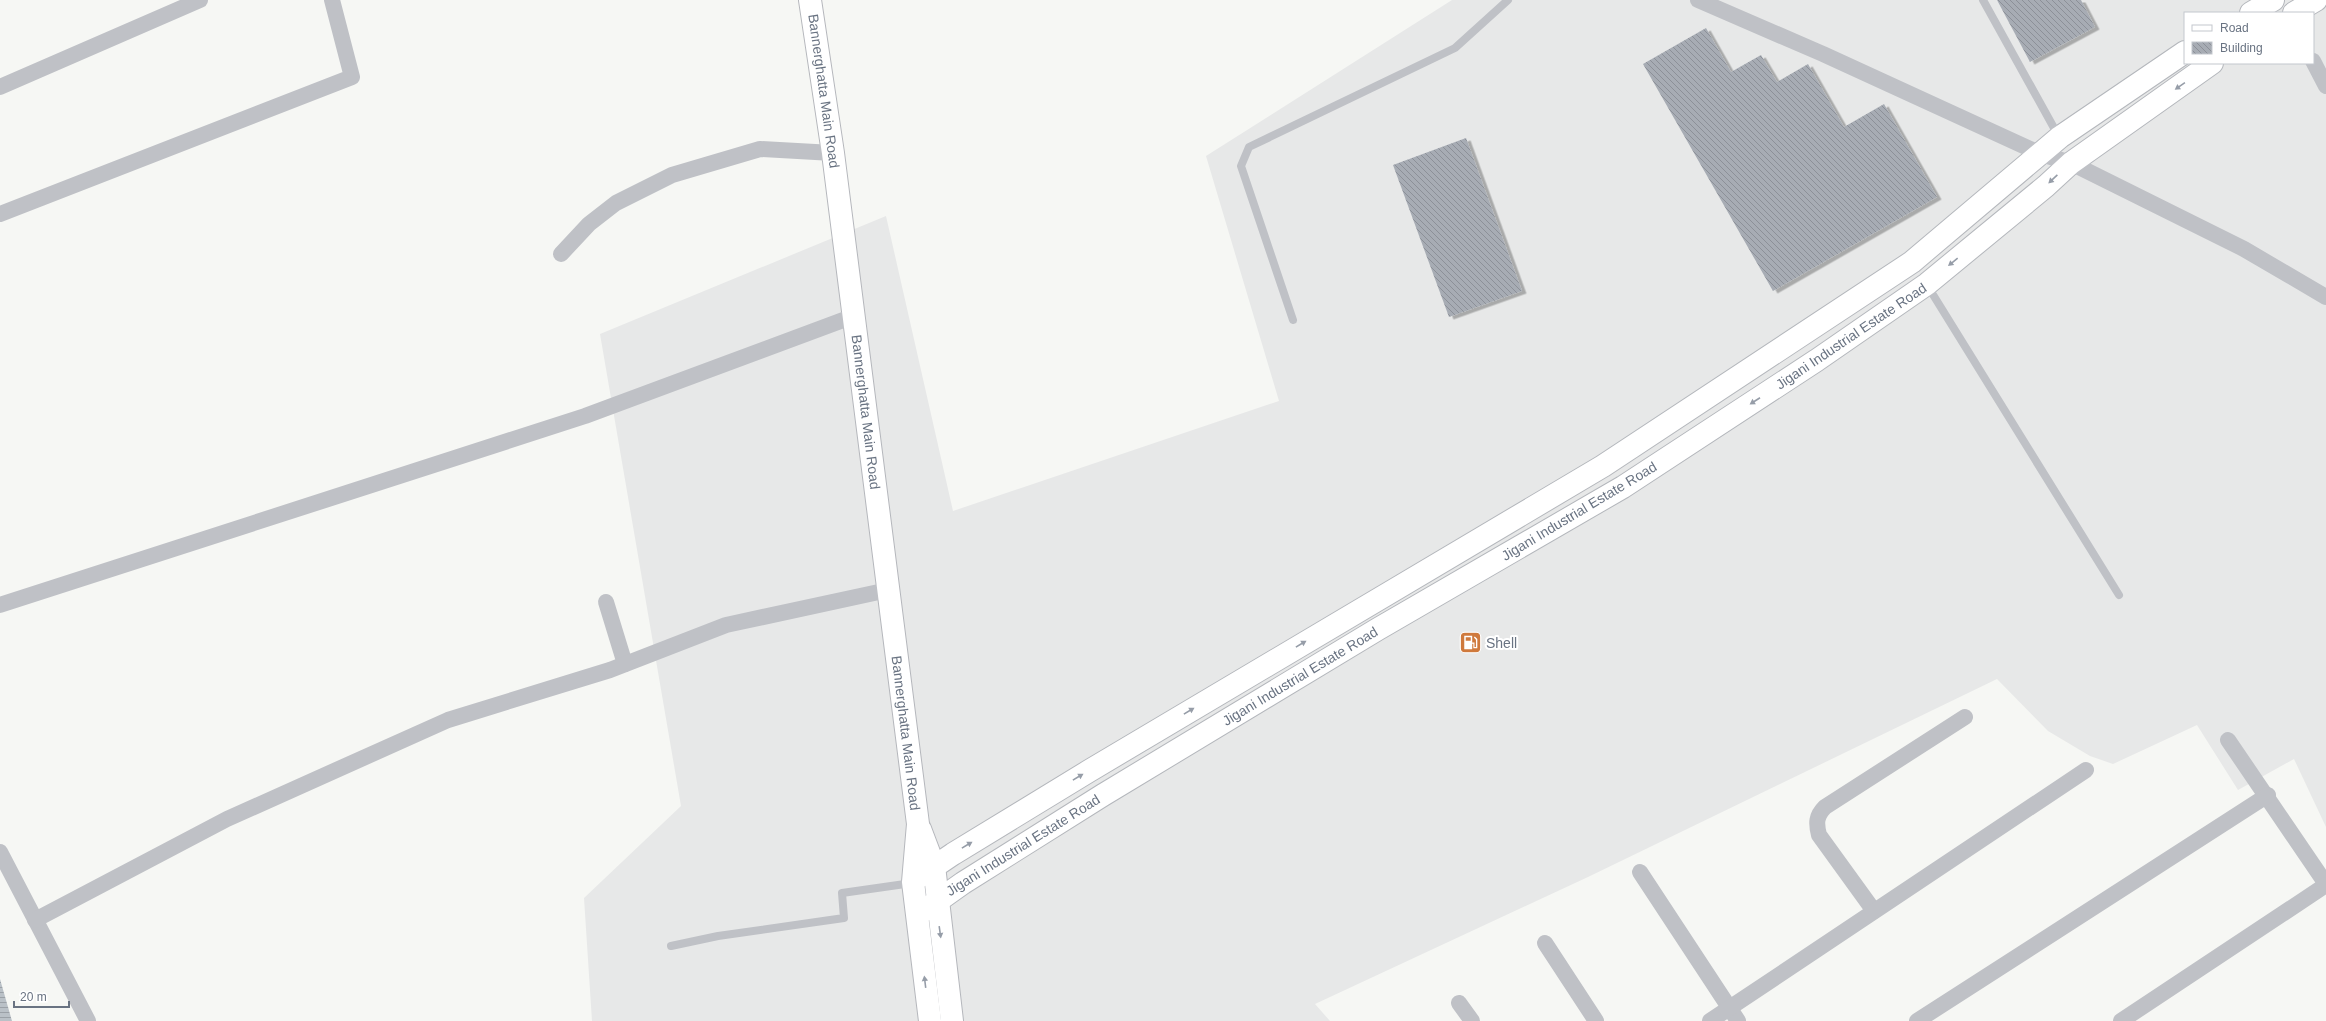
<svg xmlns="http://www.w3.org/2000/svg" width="2326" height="1021" viewBox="0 0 2326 1021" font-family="Arial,sans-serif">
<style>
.built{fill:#e7e8e8;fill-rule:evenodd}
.water{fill:url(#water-rules)}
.building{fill:url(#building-back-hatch);filter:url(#shadow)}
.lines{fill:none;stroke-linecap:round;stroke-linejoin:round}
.secondary-casing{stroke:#b4b7bc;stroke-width:24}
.primary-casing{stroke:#b5b7bc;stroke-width:24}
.service{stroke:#bfc1c6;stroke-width:8}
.minor{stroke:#bfc1c6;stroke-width:16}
.secondary{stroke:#fff;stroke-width:22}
.primary{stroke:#fff;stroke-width:22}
.oneway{fill:#969da8}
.labels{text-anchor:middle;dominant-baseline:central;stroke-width:4;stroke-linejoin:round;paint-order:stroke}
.street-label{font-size:14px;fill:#697382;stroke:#fff}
.poi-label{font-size:14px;fill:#697382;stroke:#fff;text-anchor:start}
</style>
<defs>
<pattern id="water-rules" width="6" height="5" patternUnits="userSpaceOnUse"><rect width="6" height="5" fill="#bac1c7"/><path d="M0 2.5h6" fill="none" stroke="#9ba1a7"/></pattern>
<pattern id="building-back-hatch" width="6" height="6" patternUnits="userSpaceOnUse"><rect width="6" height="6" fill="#a7acb4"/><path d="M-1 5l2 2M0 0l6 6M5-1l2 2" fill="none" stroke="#8c9098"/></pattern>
<filter id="shadow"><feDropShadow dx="4.5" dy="2.5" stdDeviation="0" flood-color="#0004"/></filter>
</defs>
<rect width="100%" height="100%" fill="#f6f7f4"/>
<!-- built -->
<path class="built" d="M1452,0H2326V827L2294,759L2238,790L2197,725L2113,764L2090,756L2048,731L1997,679L1588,877L1315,1004L1330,1021H592L584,898L681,806L600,334L886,216L953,511L1279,401L1206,156ZM2185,13H2313V63H2185Z"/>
<!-- water -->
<polygon class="water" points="0,979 12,1021 0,1021"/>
<!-- building -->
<g class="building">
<polygon points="1997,0 2081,0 2095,27 2030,62"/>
<polygon points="1706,28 1731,72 1761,55 1777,82 1808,64 1844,127 1884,104 1937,197 1773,291 1643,64"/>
<polygon points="1466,138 1522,291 1449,317 1393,165"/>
</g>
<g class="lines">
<defs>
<g id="secondary">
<polyline points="2251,13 2273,0"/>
<polyline points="2294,13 2316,0"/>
<polyline points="919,877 953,854 1089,771 1603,466 1912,262 2060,137 2185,52"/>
<polyline points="925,910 963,883 1103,795 1378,629 1623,487 1817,360 1927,284 2046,186 2071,163 2212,63"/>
</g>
<g id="primary">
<polyline points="810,0 833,153 918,824 913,882 930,1021"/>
<polyline points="920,829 934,866 952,1021"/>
</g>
</defs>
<!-- secondary casing -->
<use href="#secondary" class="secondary-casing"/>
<!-- primary casing -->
<use href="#primary" class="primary-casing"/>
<!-- service -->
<g class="service">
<polyline points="1983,0 2059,137"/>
<polyline points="1927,285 2119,595"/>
<polyline points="1293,320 1241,166 1249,147 1455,48 1508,0"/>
<polyline points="671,946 718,936 844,918 842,893 912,883"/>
</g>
<!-- minor -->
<g class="minor">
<polyline points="1698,0 1823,54 2041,154 2071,163 2244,249 2326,297"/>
<polyline points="2313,61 2326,86"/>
<polyline points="0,87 200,0"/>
<polyline points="0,214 352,77 332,0"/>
<polyline points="561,254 589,224 616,203 672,175 760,149 833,153"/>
<polyline points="606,602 625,664"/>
<polyline points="0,605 585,416 854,316"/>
<polyline points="2228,740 2326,884"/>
<polyline points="0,852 88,1021"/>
<polyline points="1640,872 1738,1021"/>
<path d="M1874,911L1819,835C1816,823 1816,816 1825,807L1965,717"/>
<polyline points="35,920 227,819 448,720 610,670 726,625 888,590"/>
<polyline points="1545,943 1596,1021"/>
<polyline points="1459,1003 1472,1021"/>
<polyline points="1710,1021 2086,770"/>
<polyline points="1917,1021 2268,795"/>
<polyline points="2121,1021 2326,885"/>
</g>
<!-- secondary -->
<use href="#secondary" class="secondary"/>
<!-- primary -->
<use href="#primary" class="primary"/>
</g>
<!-- one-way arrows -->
<defs><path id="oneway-solid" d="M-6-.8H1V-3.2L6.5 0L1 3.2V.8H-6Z"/></defs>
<g class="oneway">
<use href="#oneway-solid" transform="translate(2180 86) rotate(145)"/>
<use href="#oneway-solid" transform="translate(2053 179) rotate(137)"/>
<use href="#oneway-solid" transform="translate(1953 262) rotate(141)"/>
<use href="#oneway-solid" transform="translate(1755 401) rotate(147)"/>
<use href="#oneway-solid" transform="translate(1301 644) rotate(-31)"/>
<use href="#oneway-solid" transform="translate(1189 711) rotate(-31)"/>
<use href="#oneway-solid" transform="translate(1078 777) rotate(-31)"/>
<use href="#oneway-solid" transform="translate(967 845) rotate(-31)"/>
<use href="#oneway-solid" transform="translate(940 932) rotate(82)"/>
<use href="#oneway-solid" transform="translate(925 982) rotate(-97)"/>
</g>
<!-- icons -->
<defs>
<symbol id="fuel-square" viewBox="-11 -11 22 22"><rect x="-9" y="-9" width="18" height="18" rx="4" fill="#cf793c" stroke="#fff"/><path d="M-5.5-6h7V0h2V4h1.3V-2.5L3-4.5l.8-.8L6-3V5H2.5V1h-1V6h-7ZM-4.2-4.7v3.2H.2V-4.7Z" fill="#fff"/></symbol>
</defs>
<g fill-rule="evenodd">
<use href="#fuel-square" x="1458" y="630" width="25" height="25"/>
</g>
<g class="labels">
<!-- street labels -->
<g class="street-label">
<text transform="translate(824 91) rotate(82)">Bannerghatta Main Road</text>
<text transform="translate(1851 336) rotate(-34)">Jigani Industrial Estate Road</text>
<text transform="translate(866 412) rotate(83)">Bannerghatta Main Road</text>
<text transform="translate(1579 511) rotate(-31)">Jigani Industrial Estate Road</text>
<text transform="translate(1300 676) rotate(-31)">Jigani Industrial Estate Road</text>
<text transform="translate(906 733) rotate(83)">Bannerghatta Main Road</text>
<text transform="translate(1023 845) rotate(-32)">Jigani Industrial Estate Road</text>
</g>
<!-- poi labels -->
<g class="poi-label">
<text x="1486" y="643">Shell</text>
</g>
</g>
<!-- legend -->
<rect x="2184" y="12" width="130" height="52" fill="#ffffff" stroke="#c3c7cd"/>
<rect x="2192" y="25" width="20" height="6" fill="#ffffff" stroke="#c3c7cd"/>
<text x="2220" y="32" font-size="12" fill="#697382">Road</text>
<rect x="2192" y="42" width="20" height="12" fill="url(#building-back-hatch)" stroke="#c3c7cd"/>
<text x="2220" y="52" font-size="12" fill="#697382">Building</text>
<!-- scale -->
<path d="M14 1001v6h55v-6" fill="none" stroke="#697382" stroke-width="2"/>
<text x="20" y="1001" font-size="12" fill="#697382" stroke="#ffffff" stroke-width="3" paint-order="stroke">20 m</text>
</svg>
